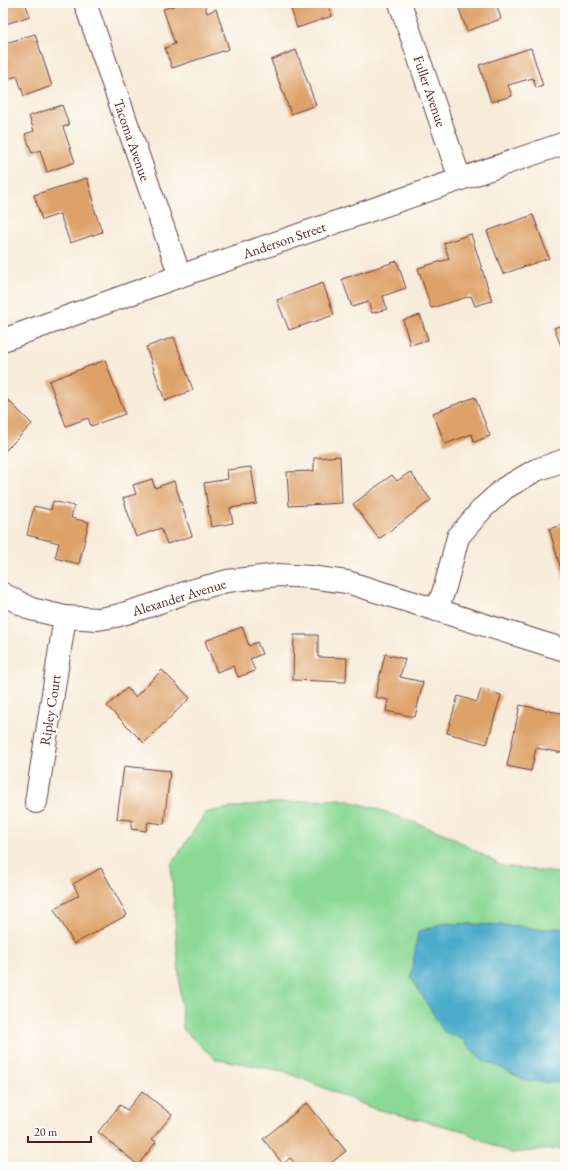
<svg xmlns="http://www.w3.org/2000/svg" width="568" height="1170" viewBox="0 0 568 1170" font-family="'EB Garamond',serif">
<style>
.green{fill:#8cd997;stroke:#6b7c61}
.water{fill:#4bacca;stroke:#4a667a}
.building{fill:#dea269}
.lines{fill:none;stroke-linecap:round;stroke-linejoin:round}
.minor-casing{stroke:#643e45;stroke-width:24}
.minor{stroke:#fff;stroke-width:22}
.labels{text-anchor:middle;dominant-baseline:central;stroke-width:4;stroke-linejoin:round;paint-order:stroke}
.street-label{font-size:14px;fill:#4a1f2b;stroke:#fdfcf7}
</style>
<rect width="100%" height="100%" fill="#fdfcf7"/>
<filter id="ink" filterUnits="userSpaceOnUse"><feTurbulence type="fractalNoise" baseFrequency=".025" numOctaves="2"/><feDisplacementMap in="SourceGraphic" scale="8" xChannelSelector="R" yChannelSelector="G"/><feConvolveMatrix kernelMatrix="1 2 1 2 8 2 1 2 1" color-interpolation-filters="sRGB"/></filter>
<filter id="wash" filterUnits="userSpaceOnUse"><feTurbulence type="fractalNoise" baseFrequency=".012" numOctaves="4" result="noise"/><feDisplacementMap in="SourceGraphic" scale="16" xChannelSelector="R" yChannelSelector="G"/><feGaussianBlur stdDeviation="0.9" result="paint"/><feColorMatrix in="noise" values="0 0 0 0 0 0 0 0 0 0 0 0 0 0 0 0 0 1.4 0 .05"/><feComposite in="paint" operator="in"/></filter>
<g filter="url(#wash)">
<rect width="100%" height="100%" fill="#f7ebd9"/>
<!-- green -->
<polygon class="green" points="341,799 375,808 448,835 502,866 559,873 565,875 565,928 537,929 520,926 444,923 418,932 444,1031 460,1038 483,1060 503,1069 527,1081 565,1083 565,1148 511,1153 460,1130 372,1108 283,1071 215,1059 183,1029 171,865 206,812 257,804"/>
<!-- water -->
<polygon class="water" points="444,923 520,926 537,929 565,928 565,1083 527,1081 503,1069 483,1060 460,1038 444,1032 411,977 418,932"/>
<g id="blocks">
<!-- building -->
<g class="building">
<polygon points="3,3 25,3 30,16 3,25"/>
<polygon points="183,3 204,3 207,13 216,9 229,49 172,68 165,48 175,44 163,9"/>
<polygon points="289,3 328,3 332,16 297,28"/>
<polygon points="457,3 485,3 486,7 496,3 501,19 467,31"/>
<polygon points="35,34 52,86 24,96 17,76 3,81 3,44"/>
<polygon points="531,48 543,86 536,88 533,78 508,85 512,96 491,102 479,65"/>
<polygon points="296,50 316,105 291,114 271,60"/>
<polygon points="62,105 69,125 63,127 75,162 47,172 40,150 32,153 25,134 34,131 29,116"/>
<polygon points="87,178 94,201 92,202 102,232 70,243 60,214 42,220 34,195"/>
<polygon points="565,198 565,211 561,199"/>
<polygon points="533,215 549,258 503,274 487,231"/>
<polygon points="471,234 492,301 475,306 471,296 431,308 418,268 449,259 444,243"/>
<polygon points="397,261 406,288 383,296 387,309 372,313 368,302 352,307 342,279"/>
<polygon points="323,283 334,315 289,330 277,300"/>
<polygon points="420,315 428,340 410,345 403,320"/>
<polygon points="565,324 565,356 554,328"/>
<polygon points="174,337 193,390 165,401 146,347"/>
<polygon points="105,360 125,414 91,426 88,418 66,426 49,381"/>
<polygon points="3,395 32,424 3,453"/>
<polygon points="475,397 490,436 474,442 472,434 445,444 433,413"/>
<polygon points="340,456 342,503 289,506 287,472 314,471 314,458"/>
<polygon points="251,467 257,504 230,508 233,523 211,527 204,483 228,479 227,470"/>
<polygon points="410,472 431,500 379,539 353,504 392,475 397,481"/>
<polygon points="152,479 155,488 174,481 192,536 167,544 161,528 136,537 123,498 136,494 133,485"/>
<polygon points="53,501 74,506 71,518 89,522 79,564 55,558 59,543 27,535 34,506 51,510"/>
<polygon points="565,524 565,582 549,529"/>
<polygon points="242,627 249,646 257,642 262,654 250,659 255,671 238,677 233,666 217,672 205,641"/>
<polygon points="294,635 318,635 318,657 347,658 346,682 293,680"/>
<polygon points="385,654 405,659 400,677 423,682 415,717 386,711 388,700 375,697"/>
<polygon points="162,670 190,698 144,743 107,706 127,688 135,697"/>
<polygon points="481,689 501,695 487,744 447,733 458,696 477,702"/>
<polygon points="520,705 565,714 565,742 563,753 536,748 531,771 507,766"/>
<polygon points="124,766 170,771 164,824 148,822 146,831 131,829 132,820 117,819"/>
<polygon points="101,868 127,915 74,944 54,909 79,895 73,884"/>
<polygon points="142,1091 172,1115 152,1139 156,1142 138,1165 98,1132 120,1105 127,1110"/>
<polygon points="307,1103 346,1151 326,1167 298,1167 290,1158 283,1164 263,1139"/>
</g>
</g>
</g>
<g filter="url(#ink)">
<use href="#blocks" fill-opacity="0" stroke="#643e45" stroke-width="1"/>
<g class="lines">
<defs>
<g id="minor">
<polyline points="85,3 180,276"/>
<polyline points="400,3 460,179"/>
<polyline points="3,340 180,276 565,143"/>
<polyline points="3,594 31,609 65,617 98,619 116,616 149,606 190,591 227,581 278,575 310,577 347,582 565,650"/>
<polyline points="437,610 445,587 458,537 483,508 505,488 536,470 565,460"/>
<polyline points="36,802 65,617"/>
</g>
</defs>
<!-- minor casing -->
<use href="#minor" class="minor-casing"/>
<!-- minor -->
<use href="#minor" class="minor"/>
</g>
</g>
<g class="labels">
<!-- street labels -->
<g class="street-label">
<text transform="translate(430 91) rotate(71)">Fuller Avenue</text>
<text transform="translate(132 140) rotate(71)">Tacoma Avenue</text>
<text transform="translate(284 240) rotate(-19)">Anderson Street</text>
<text transform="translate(179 597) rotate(-17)">Alexander Avenue</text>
<text transform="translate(50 710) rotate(-81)">Ripley Court</text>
</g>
</g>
<!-- margin -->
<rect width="568" height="1170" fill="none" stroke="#fdfcf7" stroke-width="16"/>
<!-- scale -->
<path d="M28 1136v6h63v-6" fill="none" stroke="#4a1f2b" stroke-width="2"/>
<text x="34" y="1136" font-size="12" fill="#4a1f2b" stroke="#fdfcf7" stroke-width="3" paint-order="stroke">20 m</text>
</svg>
